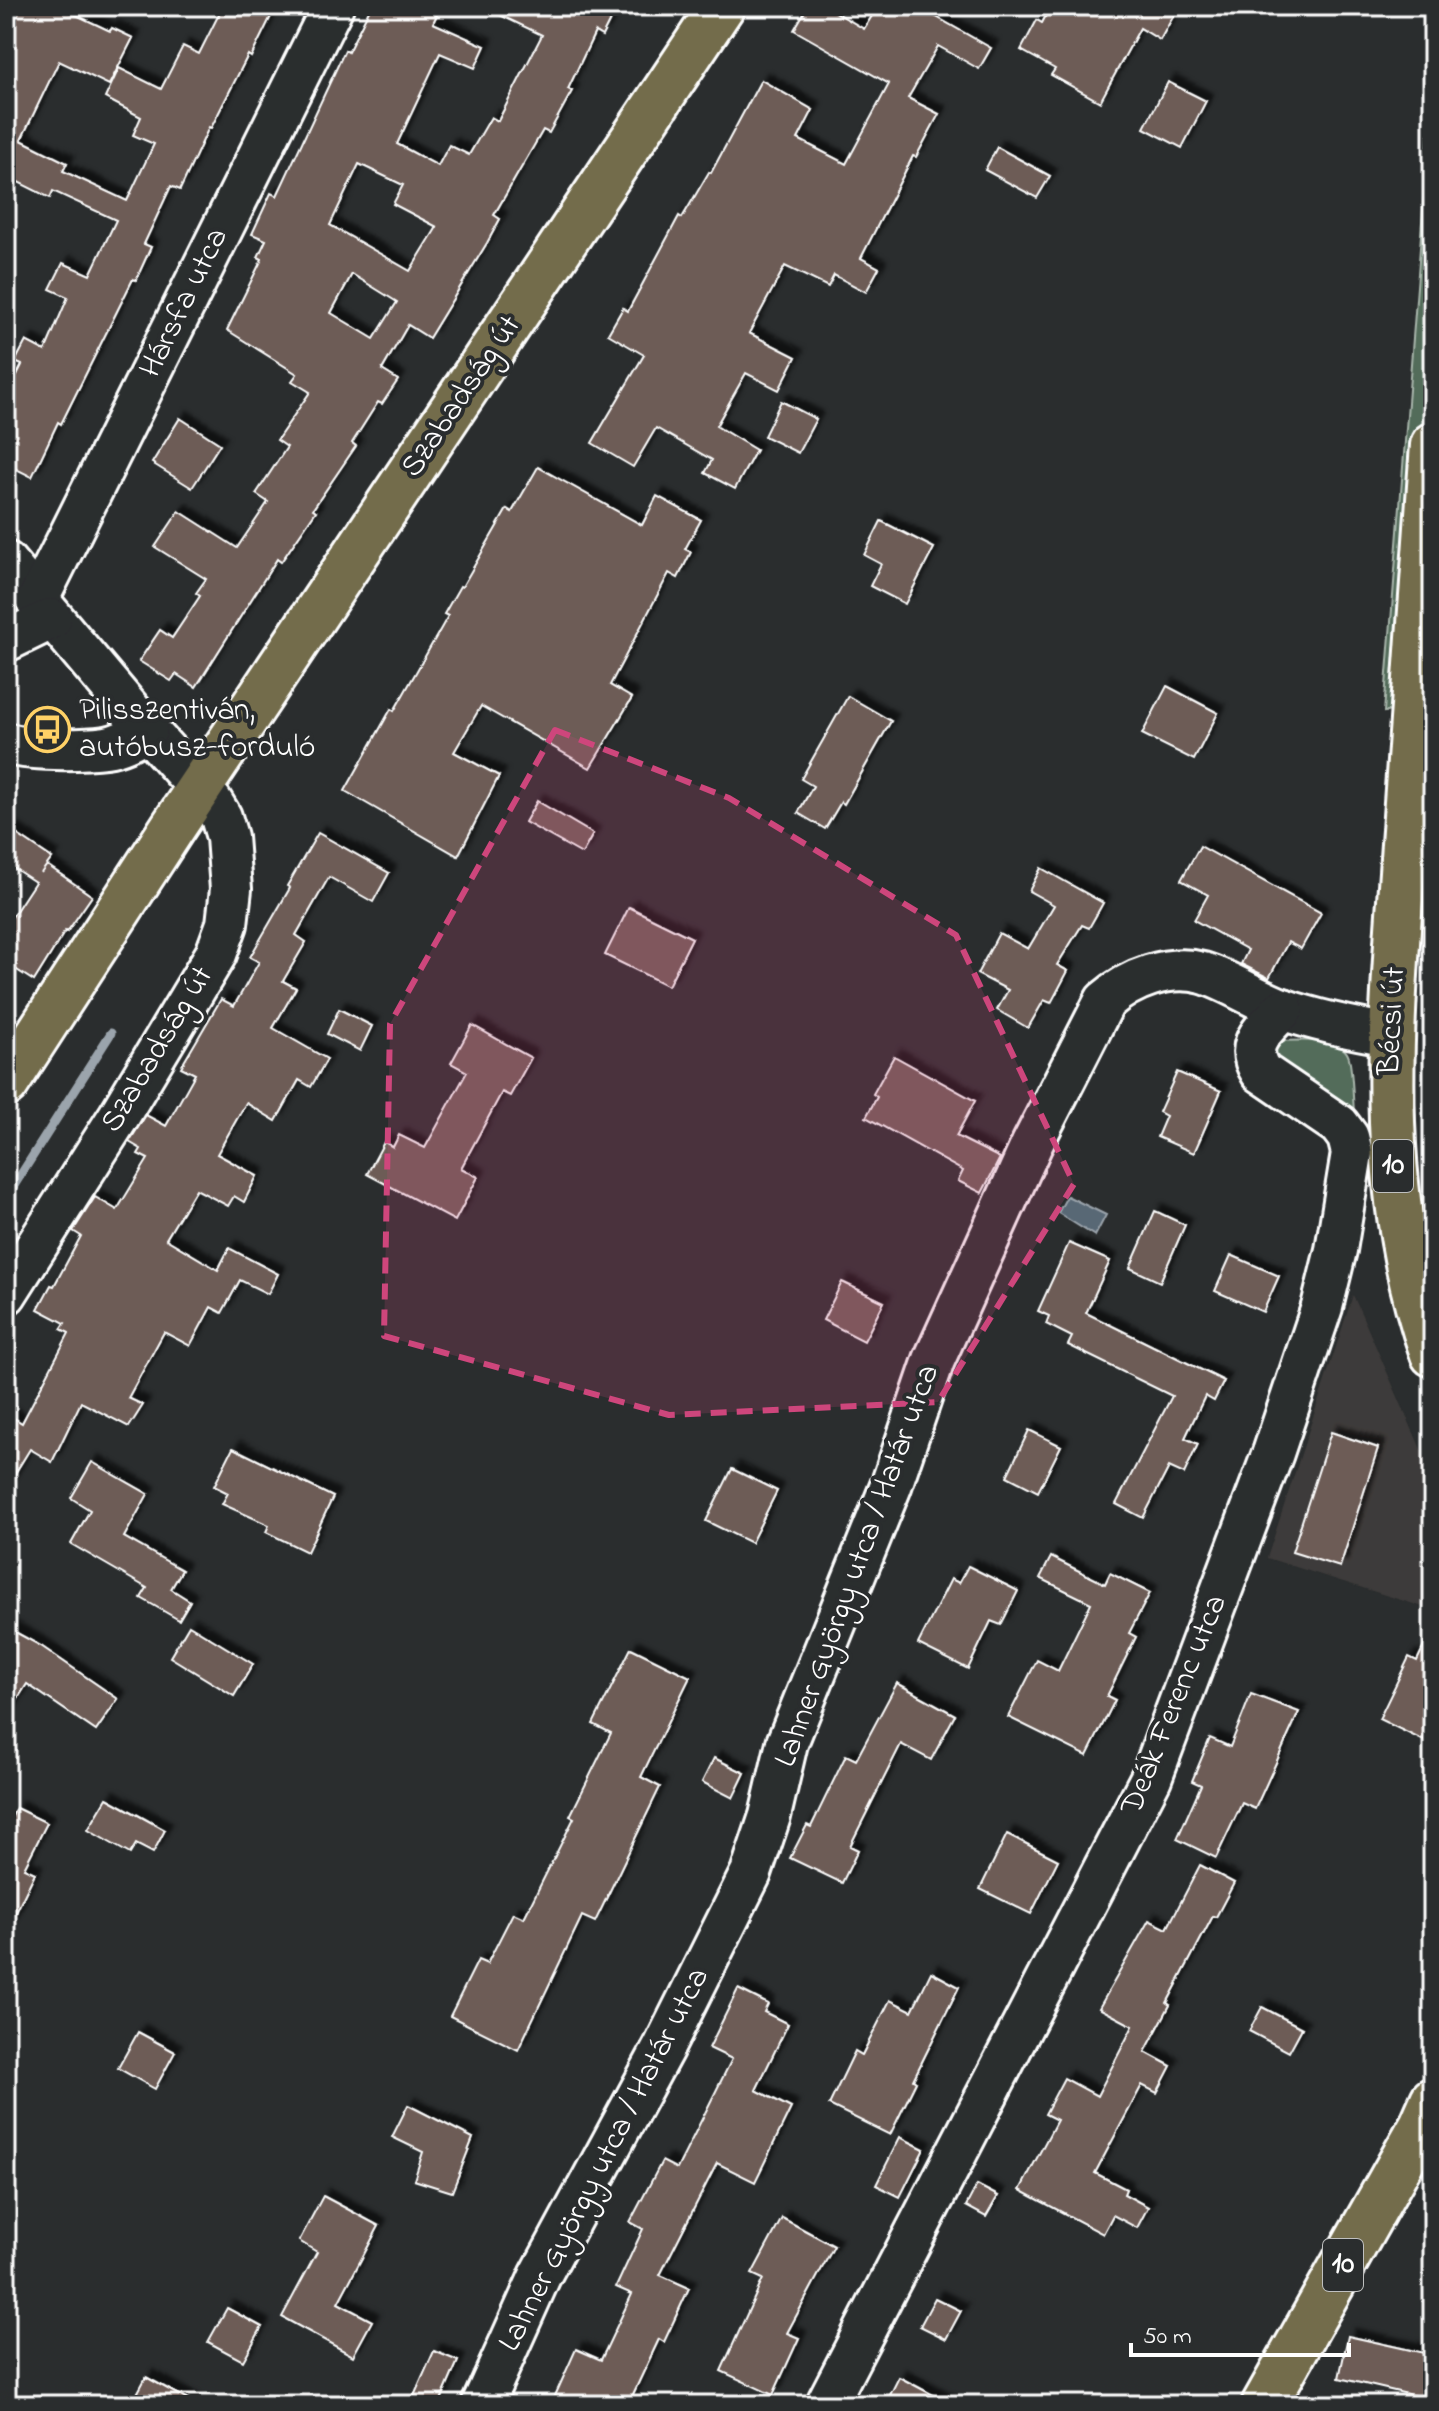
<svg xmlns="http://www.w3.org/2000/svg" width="1439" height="2411" viewBox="0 0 1439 2411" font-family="'Indie Flower',sans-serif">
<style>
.built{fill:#3e3b3a}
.green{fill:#536c5a;stroke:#a9b6ac;stroke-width:2}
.water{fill:#586774;stroke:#9ba4ac;stroke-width:2}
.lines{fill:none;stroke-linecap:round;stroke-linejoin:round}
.stream{stroke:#9ba4ac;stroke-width:9}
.building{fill:#6d5c56;stroke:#fff;stroke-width:2;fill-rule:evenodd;filter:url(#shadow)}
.minor-casing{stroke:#fff;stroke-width:46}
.major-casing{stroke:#fff;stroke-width:50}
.minor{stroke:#2a2d2e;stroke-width:40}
.major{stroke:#736c4b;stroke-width:44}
.marked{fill:#ce467c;fill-opacity:0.2;stroke:#ce467c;stroke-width:6;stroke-dasharray:16 10;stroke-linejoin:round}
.labels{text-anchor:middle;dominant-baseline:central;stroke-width:8;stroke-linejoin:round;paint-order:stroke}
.shield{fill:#2a2d2e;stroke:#bfc0c0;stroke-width:2}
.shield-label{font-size:30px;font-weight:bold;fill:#fff}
.street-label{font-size:32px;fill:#fff;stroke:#2a2d2e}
.poi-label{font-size:32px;fill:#fff;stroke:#2a2d2e;text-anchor:start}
</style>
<defs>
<filter id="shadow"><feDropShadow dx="7" dy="-7" stdDeviation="2" flood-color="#0009"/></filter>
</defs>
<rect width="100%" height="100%" fill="#2a2d2e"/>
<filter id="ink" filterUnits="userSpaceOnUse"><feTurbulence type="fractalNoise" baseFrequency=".0125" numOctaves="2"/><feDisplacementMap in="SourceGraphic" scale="16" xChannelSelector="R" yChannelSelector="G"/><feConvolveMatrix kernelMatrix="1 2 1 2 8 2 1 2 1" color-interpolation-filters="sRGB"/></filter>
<g filter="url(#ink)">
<!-- built -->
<polygon class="built" points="1353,1295 1424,1456 1433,1483 1433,1610 1267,1558"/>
<!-- green -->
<g class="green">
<polygon points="1433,89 1433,706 1384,712 1432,93"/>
<path d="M1277,1041C1294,1041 1340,1036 1348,1055C1352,1063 1353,1100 1354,1112L1350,1115L1271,1063Z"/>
</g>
<!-- water -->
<polygon class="water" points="1067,1196 1106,1215 1095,1236 1058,1213"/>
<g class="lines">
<!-- stream -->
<polyline class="stream" points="6,1198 111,1033"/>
</g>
<!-- building -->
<g class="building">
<polygon points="14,6 57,6 110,31 112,28 133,38 109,85 59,61 21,140 67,163 63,171 127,201 154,144 133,135 141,117 105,98 119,68 161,89 183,46 199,54 223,6 276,6 251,57 248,55 211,128 209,127 180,190 171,186 144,244 151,247 136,280 133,279 61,424 58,422 32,477 6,464 6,397 22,365 15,362 26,341 45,351 68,297 50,289 63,263 90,275 116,220 53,191 50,198 6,176 6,20"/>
<path d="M371,6H441L433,23L485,46L475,68L440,53L397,144L438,166L449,145L469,155L491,117L498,121L542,35L481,6H617L602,36L595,32L568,89L572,91L549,133L543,130L494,215L500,219L487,243L429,338L408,325L382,370L398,380L382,404L378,402L352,443L356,446L313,509L316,511L281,562L277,559L196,687L176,674L171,681L139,661L160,630L172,638L200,596L196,593L206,579L155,547L179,511L237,548L268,502L256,494L287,447L277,440L310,392L292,381L297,374L227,330L262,259L258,257L266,240L252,234L271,193L277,196L345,50L348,52ZM359,164L403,185L393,204L437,227L410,271L330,225ZM352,274L397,302L374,339L331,313Z"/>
<polygon points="808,6 825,6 864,29 878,6 917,6 991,48 979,69 938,46 908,98 939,114 916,157 913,156 861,258 879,268 866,292 834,275 828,287 785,266 749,333 796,357 779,390 746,373 716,426 756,450 735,489 705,473 712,460 656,428 633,467 592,443 644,355 608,334 623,308 628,311 679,216 682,218 709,172 711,173 761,80 813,110 798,139 846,164 889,84 794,30"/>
<polygon points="1051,6 1179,6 1160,40 1140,28 1100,102 1051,75 1055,69 1021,50 1037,20 1042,23"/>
<polygon points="1168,82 1206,101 1182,148 1144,128"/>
<polygon points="997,147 1050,176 1037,198 985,170"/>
<polygon points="781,401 816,419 798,453 764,436"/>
<polygon points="180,418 220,444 192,488 152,463"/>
<polygon points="538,467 642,525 657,496 701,520 685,549 691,552 678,578 669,573 610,685 632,698 590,768 481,706 454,752 499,776 458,856 345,791 391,709 394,711 448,616 444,614 460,586 462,587 507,509 512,512"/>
<polygon points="881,521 934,548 905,604 870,586 881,564 864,555"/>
<polygon points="1167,686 1218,713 1194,760 1142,734"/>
<polygon points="848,696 891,721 844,804 841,802 825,829 798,813 813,786 801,779"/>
<polygon points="537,801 593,834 582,854 525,822"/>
<polygon points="6,827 52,858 41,873 47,865 92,896 67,932 65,931 34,981 6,963 6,926 35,882 6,863"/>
<polygon points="318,833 389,873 373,902 329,877 296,935 306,942 283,981 296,988 273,1028 327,1059 311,1087 299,1080 276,1121 246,1103 217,1154 257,1176 244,1202 234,1196 228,1206 196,1189 166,1239 218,1270 229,1248 278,1274 268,1294 240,1280 222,1313 211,1307 190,1346 164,1332 128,1398 143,1405 129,1427 81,1402 52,1462 30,1449 6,1488 6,1413 22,1423 69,1333 61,1329 65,1323 38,1309 51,1285 54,1286 81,1236 73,1231 95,1197 117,1210 148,1159 138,1154 141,1149 129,1142 146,1115 166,1126 195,1074 181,1067 221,999 234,1006 259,962 250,957 290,888 287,886"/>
<polygon points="1200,846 1321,913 1301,949 1288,942 1269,978 1241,964 1248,950 1194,920 1208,895 1181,880"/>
<polygon points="1041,868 1103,903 1089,928 1082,925 1057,965 1068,971 1051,1003 1044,1000 1028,1028 997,1010 1008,990 977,974 999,933 1028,949 1054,905 1029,891"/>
<polygon points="629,907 692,938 668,986 605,955"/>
<polygon points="339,1009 372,1026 360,1051 327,1034"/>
<polygon points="472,1025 531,1058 510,1096 502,1092 461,1168 478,1177 455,1221 367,1174 384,1142 393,1147 399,1135 425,1148 467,1072 451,1063"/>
<polygon points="894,1056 975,1101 956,1136 1000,1158 982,1193 958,1181 963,1171 866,1117 877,1097 873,1094"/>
<polygon points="1177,1072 1221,1091 1194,1153 1157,1137 1166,1116 1159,1112"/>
<polygon points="1155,1211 1185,1225 1160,1282 1130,1268"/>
<polygon points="1069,1243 1110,1261 1086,1313 1224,1381 1214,1401 1205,1396 1185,1438 1198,1444 1184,1474 1169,1467 1143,1518 1116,1504 1172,1396 1068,1345 1072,1337 1046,1324 1049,1316 1038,1311"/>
<polygon points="1231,1255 1279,1276 1263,1312 1215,1291"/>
<polygon points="842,1282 884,1302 864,1341 823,1320"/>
<polygon points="1029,1430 1061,1446 1038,1492 1007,1476"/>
<polygon points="1331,1432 1378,1448 1340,1567 1292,1552"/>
<polygon points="233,1448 333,1497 307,1552 266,1532 269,1525 222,1504 228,1493 214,1486"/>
<polygon points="92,1462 148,1494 124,1537 182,1570 171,1589 190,1601 179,1620 141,1598 147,1588 71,1544 90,1510 71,1498"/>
<polygon points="732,1469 777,1491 751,1543 706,1521"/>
<polygon points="1051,1557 1105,1584 1110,1573 1150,1593 1129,1633 1136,1637 1107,1696 1115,1700 1087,1756 1008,1717 1037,1660 1058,1671 1091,1603 1040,1578"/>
<polygon points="968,1566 1018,1591 1001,1625 991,1621 968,1669 918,1644 951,1579 959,1583"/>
<polygon points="189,1625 253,1664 234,1696 170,1657"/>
<polygon points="6,1627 41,1646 118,1699 96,1731 27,1684 6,1717"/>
<polygon points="1433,1627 1433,1720 1424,1741 1379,1719 1409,1657 1417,1661"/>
<polygon points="631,1648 690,1677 641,1777 660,1787 595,1922 582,1916 518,2050 450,2016 478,1960 487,1964 513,1913 524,1918 574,1818 570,1816 611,1733 593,1724"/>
<polygon points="897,1683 955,1715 931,1760 901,1744 850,1846 858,1850 842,1883 790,1858 807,1825 811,1827 846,1755 856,1760"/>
<polygon points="1251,1694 1299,1712 1255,1809 1242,1803 1216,1858 1177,1839 1201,1785 1192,1781 1210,1738 1230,1747"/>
<polygon points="714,1758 745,1773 733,1798 702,1782"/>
<polygon points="107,1798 165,1830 153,1853 136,1844 130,1854 88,1830"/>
<polygon points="16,1808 47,1823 24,1868 35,1873 6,1933 6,1829"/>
<polygon points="1007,1834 1058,1860 1031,1914 980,1889"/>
<polygon points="1200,1865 1234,1883 1216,1917 1213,1916 1167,2003 1170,2005 1145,2052 1171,2066 1157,2093 1142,2085 1095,2173 1126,2189 1124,2194 1148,2207 1137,2228 1113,2215 1103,2234 1020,2190 1057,2120 1045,2114 1064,2078 1097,2096 1133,2026 1099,2008 1149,1920 1167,1929"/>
<polygon points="931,1972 959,1987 913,2080 916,2082 890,2135 829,2105 855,2051 862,2055 890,2000 912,2011"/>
<polygon points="738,1989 768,2004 764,2012 788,2024 756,2090 791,2108 755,2182 717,2163 660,2275 689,2288 664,2342 659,2339 628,2405 569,2405 554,2398 576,2349 601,2360 632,2294 616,2287 643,2229 630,2222 662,2161 677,2169 732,2059 709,2048"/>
<polygon points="1262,2007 1302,2028 1289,2052 1249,2031"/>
<polygon points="138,2032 175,2052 155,2089 118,2068"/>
<polygon points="408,2105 473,2138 452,2192 414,2180 423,2152 392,2137"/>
<polygon points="900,2137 924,2149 900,2197 876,2185"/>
<polygon points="977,2185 998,2196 986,2217 966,2206"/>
<polygon points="323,2196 379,2226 338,2303 372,2321 353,2356 282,2317 317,2252 299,2241"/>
<polygon points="782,2218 834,2246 787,2333 799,2338 773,2395 721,2371 763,2279 752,2274"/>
<polygon points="935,2298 961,2311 946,2339 920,2326"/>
<polygon points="227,2308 262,2327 243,2361 208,2342"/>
<polygon points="1348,2336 1433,2355 1433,2400 1339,2378"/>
<polygon points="434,2351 458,2361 439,2405 410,2405"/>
<polygon points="146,2377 197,2405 131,2405"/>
<polygon points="899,2377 952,2405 885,2405"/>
</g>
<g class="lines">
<defs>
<g id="minor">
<polyline points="6,562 147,730 212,802 221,817 227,837 231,889 227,924 216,954 119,1116 6,1294"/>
<polyline points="37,601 333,6"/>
<polyline points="6,641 51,619"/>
<path d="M6,743C28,751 82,750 106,747C121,745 134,737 147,730"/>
<path d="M482,2405L540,2276L664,2047L751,1873L770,1816L787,1743L891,1486L934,1360L1032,1144L1105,1001C1130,979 1168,964 1203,973C1230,981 1255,999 1282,1009C1317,1021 1355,1029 1391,1035"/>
<path d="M826,2405L1151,1778L1273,1453L1322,1307L1336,1250L1352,1153L1348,1137L1339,1125L1261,1072C1243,1043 1264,1030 1283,1009"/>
</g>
<g id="major">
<path d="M1433,445C1423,578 1414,711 1404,844C1392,1018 1373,1185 1433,1354"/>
<polyline points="6,1084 173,827 722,6"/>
<polyline points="1264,2405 1422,2125 1433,2100"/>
</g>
</defs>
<!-- minor casing -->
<use href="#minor" class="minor-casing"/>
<!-- major casing -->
<use href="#major" class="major-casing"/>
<!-- minor -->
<use href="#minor" class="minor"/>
<!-- major -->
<use href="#major" class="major"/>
</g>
</g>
<!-- marked area -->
<path class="marked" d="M555,730L729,798L956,935L1074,1184L938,1402L669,1415L384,1336L390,1024Z"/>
<!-- icons -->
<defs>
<symbol id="bus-ring" viewBox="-11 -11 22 22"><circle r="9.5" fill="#2a2d2e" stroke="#ffd166" stroke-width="1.5"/><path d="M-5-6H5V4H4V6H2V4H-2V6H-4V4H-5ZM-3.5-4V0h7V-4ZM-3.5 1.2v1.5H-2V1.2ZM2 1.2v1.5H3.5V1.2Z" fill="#ffd166"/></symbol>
</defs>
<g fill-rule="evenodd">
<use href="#bus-ring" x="22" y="704" width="51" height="51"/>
</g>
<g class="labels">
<!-- shield labels -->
<g class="shield">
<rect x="1373" y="1140" width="40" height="52" rx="6"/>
<rect x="1323" y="2239" width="40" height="52" rx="6"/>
</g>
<g class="shield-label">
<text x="1393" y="1166">10</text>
<text x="1343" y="2265">10</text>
</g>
<!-- street labels -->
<g class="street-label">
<text transform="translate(185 303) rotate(-64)">Hársfa utca</text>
<text transform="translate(462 397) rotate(-56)">Szabadság út</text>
<text transform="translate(1393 1021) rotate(-87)">Bécsi út</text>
<text transform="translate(158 1050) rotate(-59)">Szabadság út</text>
<text transform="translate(858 1566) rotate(-70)">Lahner György utca / Határ utca</text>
<text transform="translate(1175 1705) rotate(-68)">Deák Ferenc utca</text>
<text transform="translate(605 2160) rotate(-63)">Lahner György utca / Határ utca</text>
</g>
<!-- poi labels -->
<g class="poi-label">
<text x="79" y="711">Pilisszentiván,<tspan x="79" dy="37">autóbusz-forduló</tspan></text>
</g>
</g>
<!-- margin -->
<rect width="1439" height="2411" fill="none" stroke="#2a2d2e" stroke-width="32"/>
<rect x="16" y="16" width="1407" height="2379" fill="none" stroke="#fff" stroke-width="3" filter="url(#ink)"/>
<!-- scale -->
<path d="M1131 2343v12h218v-12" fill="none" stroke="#ffffff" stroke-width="4"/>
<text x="1143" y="2343" font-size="24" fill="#ffffff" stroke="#2a2d2e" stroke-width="6" paint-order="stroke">50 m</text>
</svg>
